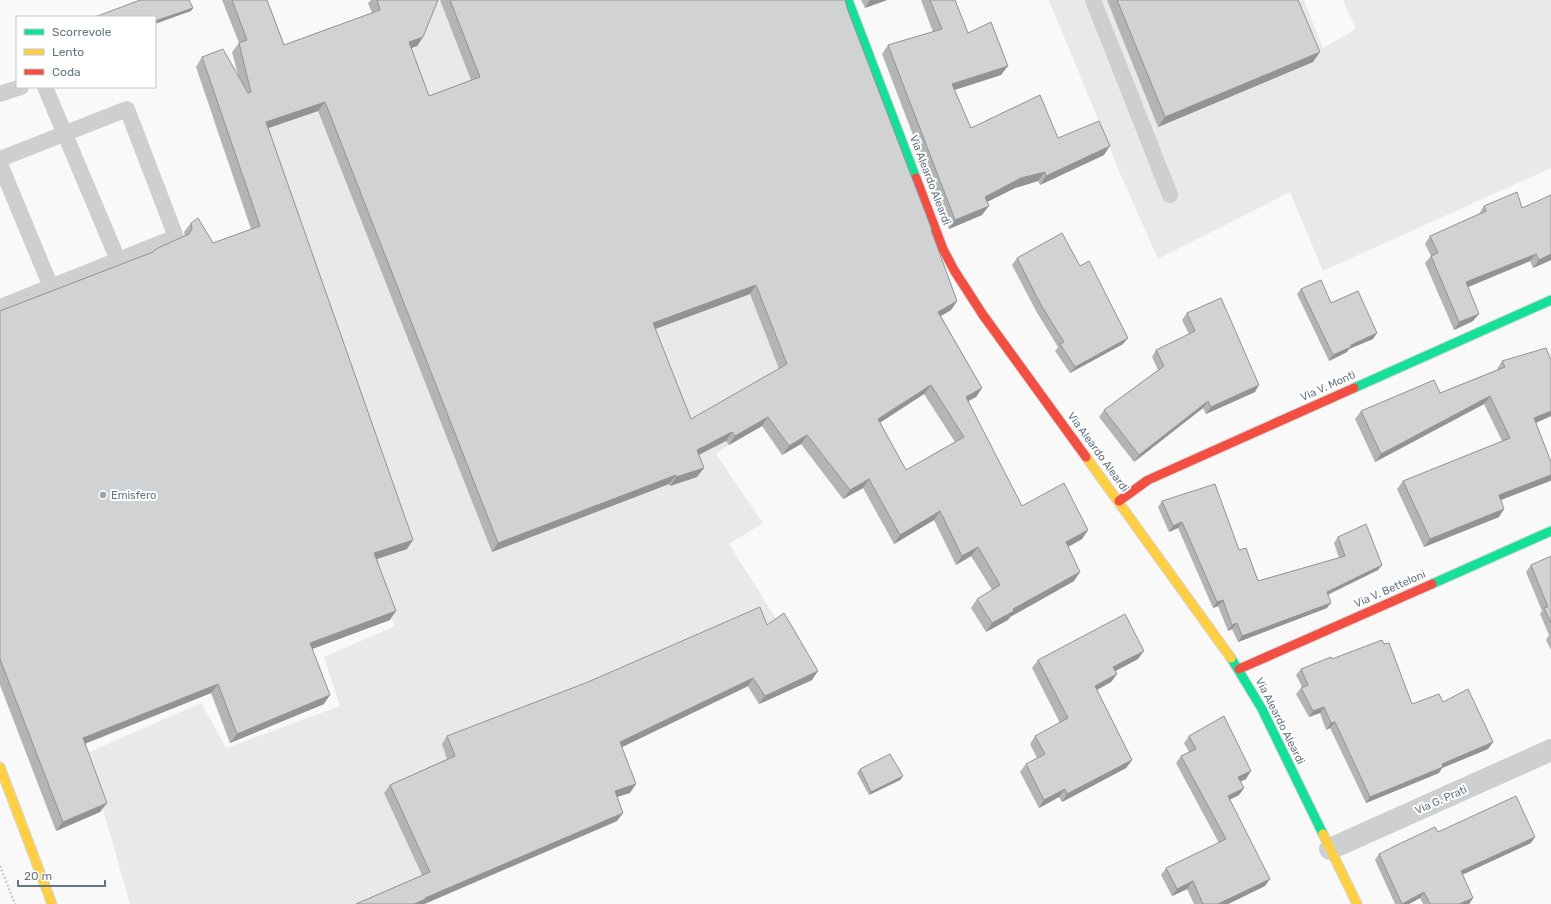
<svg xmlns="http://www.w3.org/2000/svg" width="1551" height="904" viewBox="0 0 1551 904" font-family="Rubik,sans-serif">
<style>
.built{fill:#e8e9e9}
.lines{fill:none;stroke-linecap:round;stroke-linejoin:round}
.fast-casing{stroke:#d5d6d7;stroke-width:11}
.slow-casing{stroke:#d5d6d7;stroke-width:11}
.jam-casing{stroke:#d5d6d7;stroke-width:11}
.path{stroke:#cbcccd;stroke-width:2.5;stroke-dasharray:2 2;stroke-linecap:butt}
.lane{stroke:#cecfd0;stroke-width:16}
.street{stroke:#cecfd0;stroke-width:22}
.fast{stroke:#16e098;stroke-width:9}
.slow{stroke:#ffcf43;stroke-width:9}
.jam{stroke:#f24e42;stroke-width:9}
.wall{fill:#b3b5b5;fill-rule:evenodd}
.shaded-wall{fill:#929394}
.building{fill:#d0d2d3;stroke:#929394;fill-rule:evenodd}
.poi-dot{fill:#99a4ac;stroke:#fff;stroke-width:1.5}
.labels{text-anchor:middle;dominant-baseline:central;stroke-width:4;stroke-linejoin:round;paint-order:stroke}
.street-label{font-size:11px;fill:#657683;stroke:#fff}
.poi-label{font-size:11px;fill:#657683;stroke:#fff;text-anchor:start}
</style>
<rect width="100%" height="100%" fill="#f9f9f9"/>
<!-- built -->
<g class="built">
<polygon points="415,0 834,0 951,310 793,403 716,454 763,523 729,544 792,644 812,680 759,704 747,687 617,749 615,744 617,821 426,904 130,904 87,753 201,703 226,748 340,706 324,657 395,626 368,562 213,120 257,104"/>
<polygon points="1049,0 1304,0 1323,48 1356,29 1343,0 1551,0 1551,168 1323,271 1290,192 1158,259 1122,178"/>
</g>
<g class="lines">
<defs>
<g id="fast">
<polyline points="848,0 916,178"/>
<polyline points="1354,388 1551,300"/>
<polyline points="1432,584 1551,531"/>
<polyline points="1231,658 1262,709 1323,834"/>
</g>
<g id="slow">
<polyline points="1086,457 1231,658"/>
<polyline points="0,767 52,904"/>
<polyline points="1323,834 1357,904"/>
</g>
<g id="jam">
<polyline points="916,178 943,249 954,270 983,315 1086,457"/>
<polyline points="1119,501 1148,480 1354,388"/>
<polyline points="1239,669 1432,584"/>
</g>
</defs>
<!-- fast casing -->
<use href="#fast" class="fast-casing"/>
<!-- slow casing -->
<use href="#slow" class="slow-casing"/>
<!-- jam casing -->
<use href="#jam" class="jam-casing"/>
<!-- path -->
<polyline class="path" points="0,866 15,904"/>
<!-- lane -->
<g class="lane">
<polyline points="1093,0 1170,195"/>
<polyline points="45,87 118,260"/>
<polyline points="0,94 21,87"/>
<polyline points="0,159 127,109 176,237 0,307"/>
<polyline points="0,164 51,287"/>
</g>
<!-- street -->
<polyline class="street" points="1330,849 1551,750"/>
<!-- fast -->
<use href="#fast" class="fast"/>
<!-- slow -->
<use href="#slow" class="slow"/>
<!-- jam -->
<use href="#jam" class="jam"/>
</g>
<!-- wall -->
<g class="wall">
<path d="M222,0H267L284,45L372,13L368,3L371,0H438L423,37L417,46L411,48L429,96L471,80L440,0H845L847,8L957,301L951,310L941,316L982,388L976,397L968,401L1022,506L1088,530L1082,539L1068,547L1074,581L1010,617L1008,620L986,632L971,608L977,599L992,590L971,556L956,565L934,520L894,544L863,488L843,499L801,444L782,455L762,426L729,445L726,441L699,455L697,477L670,486L669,484L492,552L318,111L268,128L407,549L377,559L390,620L312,649L324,704L230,743L211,693L85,744L100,812L56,831L0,685V311L153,252L185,236L184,232L191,223L213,243L251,229L196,67L202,57L238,75L232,52L239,43ZM750,294L779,369L691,419L655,329ZM924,394L955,442L906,470L880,422Z"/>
<polygon points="861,0 887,0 865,8"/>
<polygon points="921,0 955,0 968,33 1001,75 954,90 971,128 1058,138 1104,155 1040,185 1038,181 1015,188 987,202 982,215 949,229 882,54 888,45 933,32"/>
<polygon points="1107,0 1298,0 1313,62 1158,127"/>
<polygon points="1484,206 1522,208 1551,260 1533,268 1530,261 1468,287 1473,321 1454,330 1425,263 1431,256 1425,244 1430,236 1479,214"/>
<polygon points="1017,258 1080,266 1123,344 1070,373 1055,351 1058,347 1036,311 1012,265"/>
<polygon points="1301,289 1331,303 1373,339 1349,349 1347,352 1329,361 1297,294"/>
<polygon points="1187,313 1255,392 1206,414 1203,408 1134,462 1099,417 1104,410 1158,370 1152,357 1156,350 1189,334 1182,320"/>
<polygon points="1502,361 1551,416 1536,423 1551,462 1551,480 1550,481 1501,500 1499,517 1424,547 1397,489 1403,481 1502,441 1484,404 1375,462 1355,419 1361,411 1440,393 1497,370 1497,369"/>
<polygon points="1162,501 1239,550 1258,581 1339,558 1334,543 1338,537 1378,570 1328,595 1327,608 1238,642 1232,629 1228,631 1218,606 1213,608 1178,528 1169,532 1158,507"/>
<polygon points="1551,556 1551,650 1546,640 1549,635 1540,614 1542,611 1526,572 1531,565"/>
<polygon points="767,625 812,680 759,704 748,686 622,747 630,793 617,797 617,821 424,904 356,904 422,875 384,793 390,785 447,759 442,744 447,736"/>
<polygon points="1138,659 1115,671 1117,674 1111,682 1097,690 1132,760 1126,768 1062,802 1059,797 1039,808 1020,772 1026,764 1037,758 1030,744 1035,736 1060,723 1032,668 1038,660"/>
<polygon points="1332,659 1412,704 1443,702 1493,742 1488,749 1442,768 1439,773 1366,803 1330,728 1326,730 1320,713 1309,717 1296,694 1301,688 1302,687 1296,675 1301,669"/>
<polygon points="1189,736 1246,779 1241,781 1244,788 1239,795 1230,800 1265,886 1228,904 1194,904 1187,889 1172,896 1161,875 1166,868 1219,843 1176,763 1181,756 1189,752 1184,743"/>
<polygon points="860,769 903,776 900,780 869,795 857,773"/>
<polygon points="1438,832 1535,837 1531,843 1462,875 1473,898 1469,904 1423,904 1420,898 1409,904 1395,904 1375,860 1379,854"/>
</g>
<!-- shaded-wall -->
<g class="shaded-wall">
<polygon points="870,0 887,0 865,8"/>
<polygon points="193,8 191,11 155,24 155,21"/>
<polygon points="423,37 417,46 402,51 409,42"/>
<polygon points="1320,52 1313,62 1158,127 1165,117"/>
<polygon points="1008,66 1001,75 945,93 952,84"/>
<polygon points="325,102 318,111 260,131 266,122"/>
<polygon points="1110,146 1104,155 1040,185 1046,176"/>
<polygon points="1045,172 1038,181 1015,188 979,206 985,197 1021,178"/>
<polygon points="989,206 982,215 949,229 955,220"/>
<polygon points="1536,254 1530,261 1461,290 1466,282"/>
<polygon points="1551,254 1551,260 1533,268 1539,260"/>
<polygon points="756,285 750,294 647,332 653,323"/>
<polygon points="957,301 951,310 932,321 938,312"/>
<polygon points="1479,314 1473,321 1454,330 1459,322"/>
<polygon points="1377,333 1373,339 1349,349 1347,352 1329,361 1333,355 1351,345"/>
<polygon points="1128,338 1123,344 1070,373 1075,367"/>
<polygon points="931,385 924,394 872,428 878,419"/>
<polygon points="1259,385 1255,392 1206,414 1211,407"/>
<polygon points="982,388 976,397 959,406 966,397"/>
<polygon points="1490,396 1484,404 1375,462 1381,454"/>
<polygon points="1208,401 1203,408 1134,462 1139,455"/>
<polygon points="1551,411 1551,416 1528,426 1534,418"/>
<polygon points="768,417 762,426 729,445 735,436"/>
<polygon points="732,432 726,441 690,459 697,450"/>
<polygon points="807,435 801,444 782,455 789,446"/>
<polygon points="704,468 697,477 670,486 676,477"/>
<polygon points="676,475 669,484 492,552 498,543"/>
<polygon points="1551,475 1551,480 1550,481 1493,503 1499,495"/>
<polygon points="869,479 863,488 843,499 850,490"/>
<polygon points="1504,509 1499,517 1424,547 1430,539"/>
<polygon points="940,511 934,520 894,544 900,535"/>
<polygon points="1182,522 1178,528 1169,532 1173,526"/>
<polygon points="1088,530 1082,539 1059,552 1066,542"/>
<polygon points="413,540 407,549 368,562 374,553"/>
<polygon points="978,547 971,556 956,565 962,556"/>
<polygon points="1382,565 1378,570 1322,597 1327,592"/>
<polygon points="1080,572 1074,581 1010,617 1008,620 986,632 992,623 1013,609"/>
<polygon points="1223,600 1218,606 1213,608 1217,602"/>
<polygon points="1331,603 1327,608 1238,642 1242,636"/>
<polygon points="396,611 390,620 304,652 310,643"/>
<polygon points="1237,623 1232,629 1228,631 1232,625"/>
<polygon points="1144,651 1138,659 1108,675 1113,667"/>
<polygon points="818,671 812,680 759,704 765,696"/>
<polygon points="1117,674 1111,682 1089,694 1095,686"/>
<polygon points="753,678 748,686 614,751 620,742"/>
<polygon points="218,684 211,693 76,747 83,738"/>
<polygon points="330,695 324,704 230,743 237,734"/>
<polygon points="1324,707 1320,713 1309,717 1313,711"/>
<polygon points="1335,722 1330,728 1326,730 1331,723"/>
<polygon points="1493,742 1488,749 1442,768 1439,773 1366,803 1370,797 1442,764"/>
<polygon points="1132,760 1126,768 1062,802 1067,794"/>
<polygon points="1251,771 1246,779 1233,785 1238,777"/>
<polygon points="903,776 900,780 869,795 871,792"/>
<polygon points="636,784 630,793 609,799 615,791"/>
<polygon points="1244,788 1239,795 1222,803 1228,796"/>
<polygon points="1065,789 1059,797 1039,808 1044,800"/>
<polygon points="107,803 100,812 56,831 63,822"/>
<polygon points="623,813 617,821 424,904 414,904 425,898"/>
<polygon points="1535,837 1531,843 1457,877 1461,871"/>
<polygon points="1270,879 1265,886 1228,904 1218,904"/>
<polygon points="1193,881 1187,889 1172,896 1177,889"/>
<polygon points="1424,892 1420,898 1409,904 1403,904"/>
<polygon points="1473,898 1469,904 1459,904"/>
</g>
<!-- building -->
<g class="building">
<polygon points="140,0 189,0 193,8 155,21 155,17 95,17"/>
<path d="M232,0H267L284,45L380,10L377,0H438L423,37L409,42L429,96L480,77L450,0H845L847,8L932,230H931L957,301L938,312L982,388L966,397L1022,506L1064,483L1088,530L1066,542L1080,572L1013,609L1014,611L992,623L977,599L1000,585L978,547L962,556L940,511L900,535L869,479L850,490L807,435L789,446L768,417L735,436L732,432L697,450L704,468L676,477V475L498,543L325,102L266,122L413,540L374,553L396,611L310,643L330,695L237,734L218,684L83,738L107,803L63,822L0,659V311L153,252L158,248L189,234L192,229L191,223L198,218L213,243L260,226L202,57L223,49L248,93L251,92L239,43L247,40ZM756,285L787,364L691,419L653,323ZM931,385L964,437L906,470L878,419Z"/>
<polygon points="930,0 955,0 968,33 991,22 1008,66 952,84 971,128 1040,95 1058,138 1099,121 1110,146 1046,176 1045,172 1021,178 985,197 989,206 955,220 888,45 942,29"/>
<polygon points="1117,0 1298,0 1320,52 1165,117"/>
<polygon points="1517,192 1522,208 1551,195 1551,254 1539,260 1536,254 1466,282 1479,314 1459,322 1431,256 1438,253 1430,236 1486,211 1484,206"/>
<polygon points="1062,233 1080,266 1089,261 1128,338 1075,367 1060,344 1064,342 1041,305 1017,258"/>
<polygon points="1321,280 1331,303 1358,291 1377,333 1351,345 1351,347 1333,355 1301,289"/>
<polygon points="1221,298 1259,385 1211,407 1208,401 1139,455 1104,410 1164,366 1156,350 1195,331 1187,313"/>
<polygon points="1546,348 1551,360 1551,411 1534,418 1551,462 1551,475 1499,495 1504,509 1430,539 1403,481 1510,438 1490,396 1381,454 1361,411 1434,380 1440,393 1505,367 1502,361"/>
<polygon points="1215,484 1239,550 1246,548 1258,581 1345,556 1338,537 1366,524 1382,565 1327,592 1331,603 1242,636 1237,623 1232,625 1223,600 1217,602 1182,522 1173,526 1162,501"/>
<polygon points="1551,556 1551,623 1544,608 1548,607 1531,565"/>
<polygon points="760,607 767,625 784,613 818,671 765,696 753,678 620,742 636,784 615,791 623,813 425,898 426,899 414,904 356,904 430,872 390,785 455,756 447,736 588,682"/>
<polygon points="1125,614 1144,651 1113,667 1117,674 1095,686 1132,760 1067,794 1065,789 1044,800 1026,764 1045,754 1035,736 1068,718 1038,660"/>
<polygon points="1382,640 1384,644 1389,643 1412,704 1439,694 1443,702 1468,689 1493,742 1442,764 1443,767 1370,797 1335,722 1331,723 1324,707 1313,711 1301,688 1308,685 1301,669 1331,657 1332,659"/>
<polygon points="1224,716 1251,771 1238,777 1244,788 1228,796 1270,879 1218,904 1203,904 1193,881 1177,889 1166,868 1226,839 1181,756 1196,749 1189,736"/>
<polygon points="890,754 903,776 871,792 860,769"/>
<polygon points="1516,796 1535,837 1461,871 1473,898 1459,904 1430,904 1424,892 1402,904 1379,854 1399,844 1435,827 1438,832"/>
</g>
<!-- markers -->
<circle class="poi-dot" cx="103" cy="495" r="4"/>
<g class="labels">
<!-- street labels -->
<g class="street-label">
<text transform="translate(930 180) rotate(69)">Via Aleardo Aleardi</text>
<text transform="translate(1328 386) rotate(-24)">Via V. Monti</text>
<text transform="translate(1098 452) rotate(54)">Via Aleardo Aleardi</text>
<text transform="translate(1390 589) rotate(-24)">Via V. Betteloni</text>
<text transform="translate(1280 721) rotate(63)">Via Aleardo Aleardi</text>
<text transform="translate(1441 800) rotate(-24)">Via G. Prati</text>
</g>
<!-- poi labels -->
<g class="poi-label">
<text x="111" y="495">Emisfero</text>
</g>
</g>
<!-- legend -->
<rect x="16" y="16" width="140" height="72" fill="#ffffff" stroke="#c1c8cd"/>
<rect x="24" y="29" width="20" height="6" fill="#16e098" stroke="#c1c8cd"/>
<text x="52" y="36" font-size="12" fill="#657683">Scorrevole</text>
<rect x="24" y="49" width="20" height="6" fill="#ffcf43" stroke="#c1c8cd"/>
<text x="52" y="56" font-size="12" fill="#657683">Lento</text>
<rect x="24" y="69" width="20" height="6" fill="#f24e42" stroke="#c1c8cd"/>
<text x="52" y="76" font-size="12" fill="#657683">Coda</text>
<!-- scale -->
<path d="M18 880v6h87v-6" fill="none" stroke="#657683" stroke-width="2"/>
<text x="24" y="880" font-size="12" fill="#657683" stroke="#ffffff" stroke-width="3" paint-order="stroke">20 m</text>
</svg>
